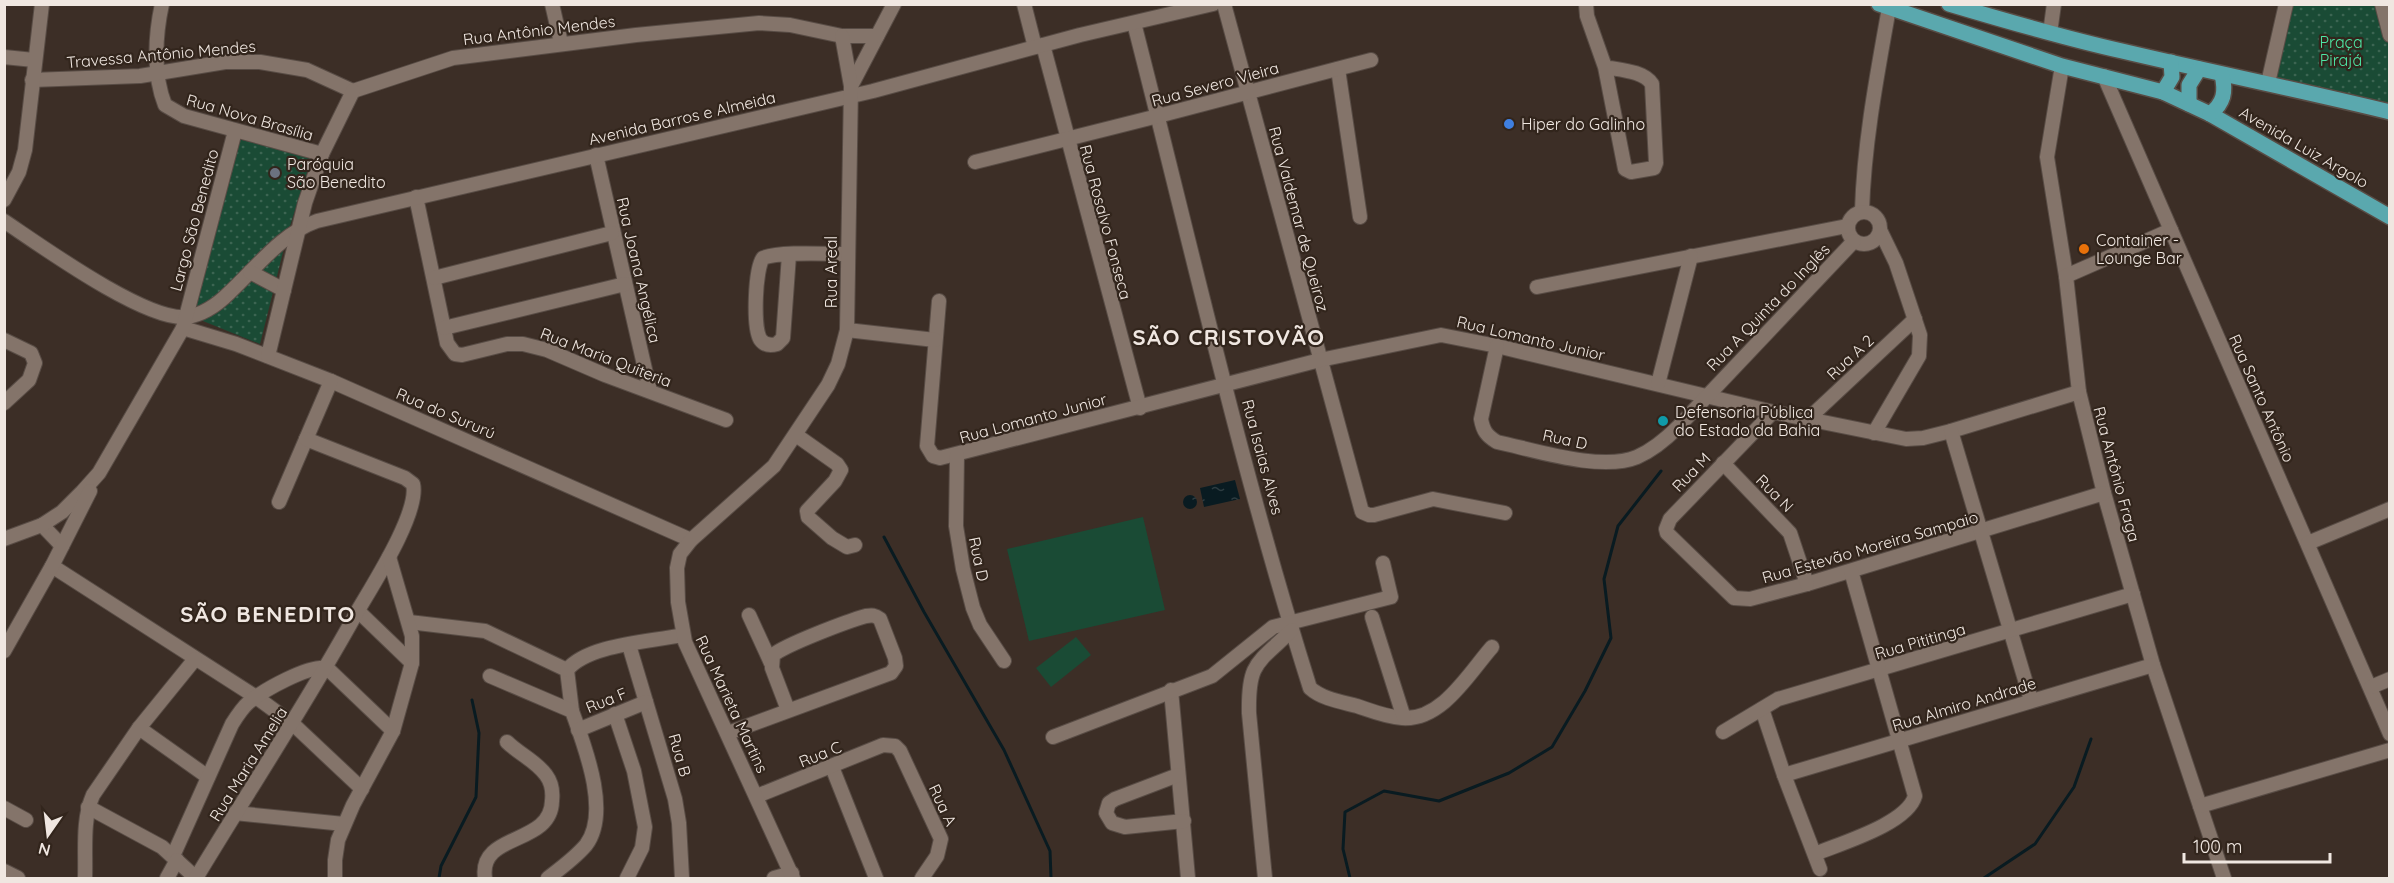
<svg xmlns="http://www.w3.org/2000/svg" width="2394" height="883" viewBox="0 0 2394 883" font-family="Quicksand,sans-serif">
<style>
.grass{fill:#1a4b35}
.park{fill:url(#park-dots)}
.water{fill:url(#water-ripples)}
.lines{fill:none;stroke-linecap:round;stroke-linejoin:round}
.stream{stroke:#091b21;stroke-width:3}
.minor-casing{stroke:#584c45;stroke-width:16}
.major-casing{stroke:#584c45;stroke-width:18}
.minor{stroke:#84746a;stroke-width:14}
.major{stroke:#5aa8ae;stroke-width:15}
.shop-dot{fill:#3f7fe0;stroke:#32251c;stroke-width:2}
.worship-dot{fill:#6b7280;stroke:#32251c;stroke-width:2}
.food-dot{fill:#e8710a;stroke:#32251c;stroke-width:2}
.culture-dot{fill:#0f9aa8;stroke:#32251c;stroke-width:2}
.labels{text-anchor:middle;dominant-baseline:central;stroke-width:4.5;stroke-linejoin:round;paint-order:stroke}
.street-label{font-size:16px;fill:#f0e7e1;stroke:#32251c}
.park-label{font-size:16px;fill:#4de8a6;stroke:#32251c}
.poi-label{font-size:16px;fill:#f0e7e1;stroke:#32251c;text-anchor:start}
.district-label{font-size:22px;font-weight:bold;letter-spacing:1.5px;fill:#f0e7e1;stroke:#32251c}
</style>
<defs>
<pattern id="park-dots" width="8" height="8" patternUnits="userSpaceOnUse" patternTransform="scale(1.5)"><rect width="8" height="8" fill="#1a4b35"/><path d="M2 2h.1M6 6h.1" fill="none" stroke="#3c6552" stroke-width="1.8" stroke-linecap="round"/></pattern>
<pattern id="water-ripples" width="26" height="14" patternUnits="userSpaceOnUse" patternTransform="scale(1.5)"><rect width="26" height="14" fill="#091b21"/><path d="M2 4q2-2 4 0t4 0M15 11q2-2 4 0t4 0" fill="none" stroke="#2d3c41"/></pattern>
</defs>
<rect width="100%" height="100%" fill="#3c2e26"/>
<!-- grass -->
<g class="grass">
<polygon points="1143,517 1165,610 1029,641 1007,549"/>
<polygon points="1076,637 1091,655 1051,687 1036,668"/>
</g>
<!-- park -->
<g class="park">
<polygon points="2286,5 2381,5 2389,38 2389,112 2268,83"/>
<polygon points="233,138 312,156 290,226 225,289 203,304 187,310"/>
<polygon points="285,244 260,344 198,319"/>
</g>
<!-- water -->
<g class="water">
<polygon points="1235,480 1240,499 1204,507 1200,488"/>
<circle cx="1190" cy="502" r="7"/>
</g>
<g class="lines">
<!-- stream -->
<g class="stream">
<polyline points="884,537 924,612 1004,750 1050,851 1051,878"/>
<polyline points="439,878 441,866 476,797 479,733 472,700"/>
<polyline points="1350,878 1343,849 1345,812 1384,791 1439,801 1509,773 1552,747 1585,691 1611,638 1604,579 1618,526 1661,471"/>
<polyline points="1984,878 2035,844 2074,787 2091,739"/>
</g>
<defs>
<g id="minor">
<path d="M162,4C155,36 153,75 165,105L184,116L322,154"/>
<polyline points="552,4 561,43"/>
<polyline points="1024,4 1035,47"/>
<polyline points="1224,4 1362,512 1369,515 1374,515 1433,499 1505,513"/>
<path d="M1586,4L1587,16L1605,67L1625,169L1631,172L1654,168L1656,163L1652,84C1644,71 1620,70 1605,67"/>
<polyline points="2382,4 2390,35"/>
<path d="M1134,23C1191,245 1241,470 1310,688C1322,699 1342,702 1357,706C1372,711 1386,717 1402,718C1442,721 1469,673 1492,647"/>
<polyline points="2050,33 2054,4"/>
<polyline points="1043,45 1140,408"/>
<polyline points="4,57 34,60"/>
<polyline points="2062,66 2047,157 2066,276 2079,392 2104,493 2153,665 2224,878"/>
<polyline points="1338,69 1360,217"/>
<polyline points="2104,76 2390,734"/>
<polyline points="32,80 140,76 225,62 260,62 307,70 353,91"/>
<polyline points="2268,83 2286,4"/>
<polyline points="851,86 894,4"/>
<polyline points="353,91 453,58 636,35 759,23 790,25 842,36 877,36"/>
<polyline points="596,155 650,391"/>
<polyline points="975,162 1158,116 1371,60"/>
<polyline points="416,197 447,343 455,354 462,355 507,344 523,344 547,350 605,375 726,420"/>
<polyline points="4,200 19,172 25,150 42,4"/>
<path d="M1862,211C1864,143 1877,75 1889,8"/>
<circle cx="1864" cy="228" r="16"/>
<path d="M4,221C40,245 145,321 186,317C202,315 218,304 229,293C256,268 282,233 317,221L873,91L1080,35L1213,4"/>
<path d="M789,255L783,338L777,344C770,346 764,345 760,339C753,326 755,269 763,258C779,251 827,254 847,254"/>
<polyline points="250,272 284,290"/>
<polyline points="2066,276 2171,230"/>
<polyline points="434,278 612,233"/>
<polyline points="1537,287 1847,226"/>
<polyline points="939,301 927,446 933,456 940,458 1320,360 1441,335 1497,346 1773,412 1906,439 1923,438 1951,431 2079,392"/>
<polyline points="183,328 236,344 331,381 691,540"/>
<polyline points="444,328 625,284"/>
<polyline points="847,330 935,340"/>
<polyline points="4,340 31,353 35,363 29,380 4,403"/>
<path d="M1497,346L1481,419C1483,431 1487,436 1497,442C1535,450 1601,472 1637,457C1653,450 1666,439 1678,427L1854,241"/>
<polyline points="268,356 305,203 322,154 353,91"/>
<polyline points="1658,384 1691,256"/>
<polyline points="1773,412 1670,519 1666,529 1667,533 1734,598 1750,599 1807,584 2104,493"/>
<polyline points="1808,419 1915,319"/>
<polyline points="1951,431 2031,700"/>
<polyline points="1874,433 1919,356 1920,335 1896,263 1880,230"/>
<polyline points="796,435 837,464 841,470 835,481 807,511 808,517 832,538 847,547 855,545"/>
<polyline points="957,455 956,526 963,569 973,608 980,625 1004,661"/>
<polyline points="1723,463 1790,533 1807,584"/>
<polyline points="279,502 331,381"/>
<polyline points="42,525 62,546"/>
<polyline points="4,539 42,525 62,512 82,492 99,473 172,347 183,328 235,131"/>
<polyline points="2308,543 2390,509"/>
<polyline points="52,566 256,697 293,724 362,789"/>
<polyline points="358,611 412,663"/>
<polyline points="749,615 771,663"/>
<polyline points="1372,617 1404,718"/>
<polyline points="409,622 485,631 567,670 572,711"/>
<polyline points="629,645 675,799 679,823 682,878"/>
<polyline points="4,651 52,566 90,491"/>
<path d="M567,670C588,644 651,642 682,635"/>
<path d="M490,676L572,711C584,745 611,812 586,845C575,858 561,868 548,878"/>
<polyline points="2371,687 2390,679"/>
<polyline points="1171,690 1188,878"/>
<polyline points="1762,709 1784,775 1820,869"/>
<polyline points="615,714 634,771 645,827 642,848 627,878"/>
<polyline points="139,728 208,777"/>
<polyline points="578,730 646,702"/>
<polyline points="1723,732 1778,699 2133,594"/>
<path d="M728,733L891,673L896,666L895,658L880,619C875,615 872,615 866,616C848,621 787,644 773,655L772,668L788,710"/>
<polyline points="1053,737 1212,676 1273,627 1391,597 1383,563"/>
<polyline points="832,767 876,878"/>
<polyline points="1178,775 1115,799 1109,803 1106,813 1112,823 1125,827 1184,821"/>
<polyline points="1784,775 2153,665"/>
<polyline points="757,796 883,745 895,746 900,751 941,839 937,856 922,878"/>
<polyline points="2200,806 2390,750"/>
<polyline points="88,807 162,847 196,878"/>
<polyline points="4,808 26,820"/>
<polyline points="235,813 344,824"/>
<path d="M1815,854C1841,843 1907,824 1915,796L1851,571"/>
<path d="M173,856L232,724C237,716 242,708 249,702C264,690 308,665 327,668L393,731"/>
<polyline points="4,871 18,878"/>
<path d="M85,878C86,851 82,820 93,795L139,728L195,659"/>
<polyline points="167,878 177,860"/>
<path d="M196,878C250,788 307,703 357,612C372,586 420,512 413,484L405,478L306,439"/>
<polyline points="335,878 335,860 338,840 353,805 393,731 412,663 412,636 389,557"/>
<path d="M485,878C478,832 551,846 552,801C553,792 552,783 546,775C536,761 519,754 507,742"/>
<polyline points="774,878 792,873"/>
<polyline points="793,878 685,642 678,602 677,568 680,554 691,540 774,466 828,385 838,364 847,330 851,86 842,36"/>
<path d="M1265,878L1249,713C1248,662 1257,664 1292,630"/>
</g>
<g id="major">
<polyline points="1879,4 2062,66 2163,92 2210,114 2390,217"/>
<path d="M1949,4C2006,21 2064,38 2122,51C2211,72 2300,90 2390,112"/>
<polyline points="2163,92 2172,77 2171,62"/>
<polyline points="2189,104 2189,85 2199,69"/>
<path d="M2210,114C2224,103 2226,92 2222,75"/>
</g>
</defs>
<!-- minor casing -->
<use href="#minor" class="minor-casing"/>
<!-- major casing -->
<use href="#major" class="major-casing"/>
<!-- minor -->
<use href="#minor" class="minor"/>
<!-- major -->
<use href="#major" class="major"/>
</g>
<!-- markers -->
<circle class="shop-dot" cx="1509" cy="124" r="6"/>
<circle class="worship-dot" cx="275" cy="173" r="6"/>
<circle class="food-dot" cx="2084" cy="249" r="6"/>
<circle class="culture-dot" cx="1663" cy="421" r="6"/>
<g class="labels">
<!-- street labels -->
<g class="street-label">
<text transform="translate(539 30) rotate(-7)">Rua Antônio Mendes</text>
<text transform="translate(161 54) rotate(-5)">Travessa Antônio Mendes</text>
<text transform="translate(1215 84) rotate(-15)">Rua Severo Vieira</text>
<text transform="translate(250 117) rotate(16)">Rua Nova Brasília</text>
<text transform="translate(682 118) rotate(-13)">Avenida Barros e Almeida</text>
<text transform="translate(2304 147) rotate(30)">Avenida Luiz Argolo</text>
<text transform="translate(1299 219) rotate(75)">Rua Valdemar de Queiroz</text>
<text transform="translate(194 220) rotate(-75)">Largo São Benedito</text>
<text transform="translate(1106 222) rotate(75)">Rua Rosalvo Fonseca</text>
<text transform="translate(639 270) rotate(77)">Rua Joana Angélica</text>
<text transform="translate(831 272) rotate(-90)">Rua Areal</text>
<text transform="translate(1768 307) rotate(-46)">Rua A Quinta do Inglês</text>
<text transform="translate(1531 338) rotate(13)">Rua Lomanto Junior</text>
<text transform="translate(606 357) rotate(21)">Rua Maria Quiteria</text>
<text transform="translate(1850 357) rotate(-43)">Rua A 2</text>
<text transform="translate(2262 398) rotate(66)">Rua Santo Antônio</text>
<text transform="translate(446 413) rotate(23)">Rua do Sururú</text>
<text transform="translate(1033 418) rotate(-15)">Rua Lomanto Junior</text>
<text transform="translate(1565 439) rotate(12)">Rua D</text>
<text transform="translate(1263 457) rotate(75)">Rua Isaias Alves</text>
<text transform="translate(1691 472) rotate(-46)">Rua M</text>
<text transform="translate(2117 474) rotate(75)">Rua Antônio Fraga</text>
<text transform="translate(1775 493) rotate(45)">Rua N</text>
<text transform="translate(1870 547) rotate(-16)">Rua Estevão Moreira Sampaio</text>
<text transform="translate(979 559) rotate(78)">Rua D</text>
<text transform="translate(1920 641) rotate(-16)">Rua Pititinga</text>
<text transform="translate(606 700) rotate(-22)">Rua F</text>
<text transform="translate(732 704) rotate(65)">Rua Marieta Martins</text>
<text transform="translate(1964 704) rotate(-17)">Rua Almiro Andrade</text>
<text transform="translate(820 754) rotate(-22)">Rua C</text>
<text transform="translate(680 755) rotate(74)">Rua B</text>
<text transform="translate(248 764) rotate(-58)">Rua Maria Amelia</text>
<text transform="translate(943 805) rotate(65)">Rua A</text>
</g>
<!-- park labels -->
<g class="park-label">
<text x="2341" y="42">Praça<tspan x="2341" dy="18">Pirajá</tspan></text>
</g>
<!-- poi labels -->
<g class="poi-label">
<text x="1521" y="124">Hiper do Galinho</text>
<text x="287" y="164">Paróquia<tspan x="287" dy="18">São Benedito</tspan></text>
<text x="2096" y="240">Container -<tspan x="2096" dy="18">Lounge Bar</tspan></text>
<text x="1675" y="412">Defensoria Pública<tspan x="1675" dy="18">do Estado da Bahia</tspan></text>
</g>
<!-- district labels -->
<g class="district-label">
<text x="1229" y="337">SÃO CRISTOVÃO</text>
<text x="268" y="614">SÃO BENEDITO</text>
</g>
</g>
<!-- border -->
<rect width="2394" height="883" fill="none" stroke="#f0e7e1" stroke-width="12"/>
<!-- north arrow -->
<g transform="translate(48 835) rotate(194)" stroke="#32251c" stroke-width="4.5" paint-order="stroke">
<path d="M0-4.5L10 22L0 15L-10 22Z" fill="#f0e7e1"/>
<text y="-9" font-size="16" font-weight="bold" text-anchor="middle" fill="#f0e7e1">N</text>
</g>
<!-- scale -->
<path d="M2184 853v9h146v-9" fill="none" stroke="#f0e7e1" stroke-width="3"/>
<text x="2193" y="853" font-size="18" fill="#f0e7e1" stroke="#32251c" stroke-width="4.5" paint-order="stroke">100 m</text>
</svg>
